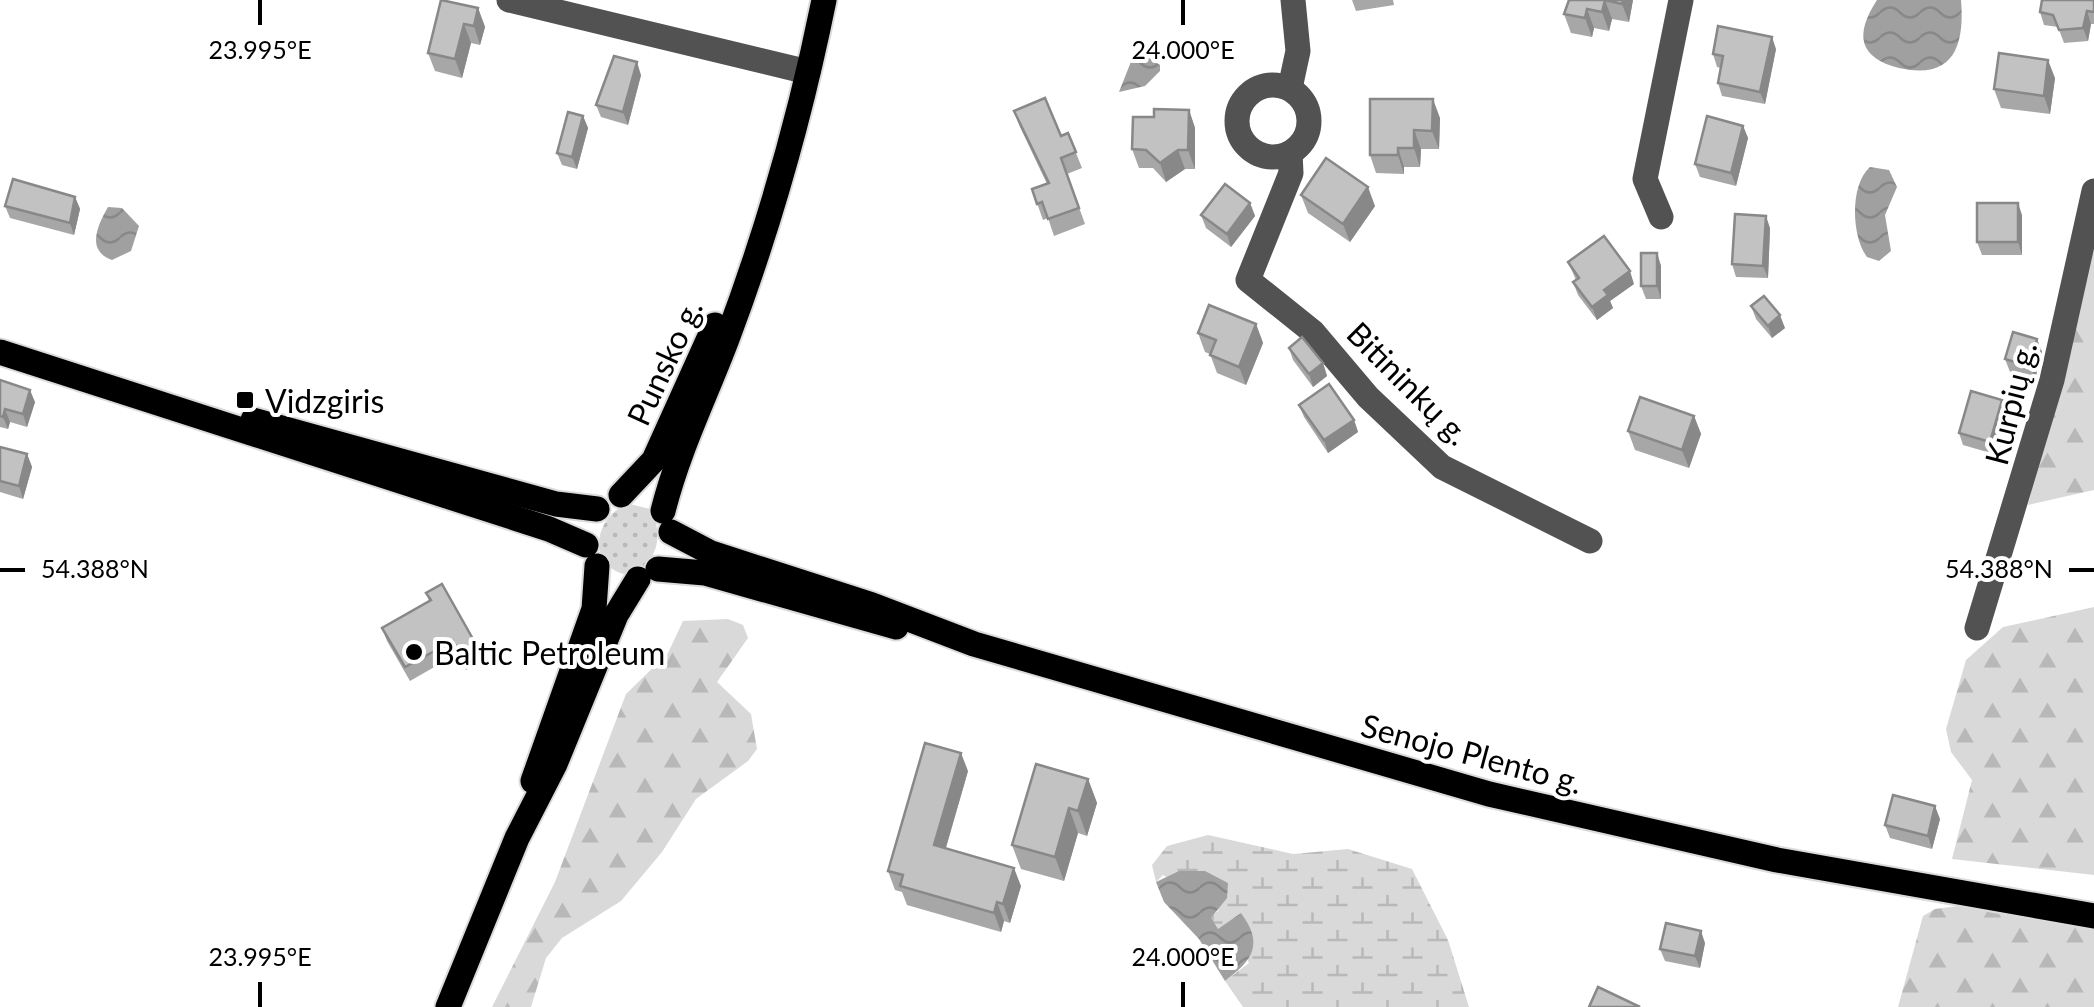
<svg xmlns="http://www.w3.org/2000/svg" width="2094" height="1007" viewBox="0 0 2094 1007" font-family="Lato,sans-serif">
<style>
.grass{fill:url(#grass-dots)}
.forest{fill:url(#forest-firs)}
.wetland{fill:url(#wetland-marsh)}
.water{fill:url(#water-waves)}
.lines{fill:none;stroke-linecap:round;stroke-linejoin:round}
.major-casing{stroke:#dbdbdb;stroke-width:29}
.minor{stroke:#525252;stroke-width:25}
.major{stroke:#000;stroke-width:25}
.wall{fill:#a7a7a7}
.shaded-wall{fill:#888}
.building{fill:#c2c2c2;stroke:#888;stroke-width:2.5}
.ticks{fill:none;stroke:#000;stroke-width:4}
.poi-dot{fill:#000;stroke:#fff;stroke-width:4}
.labels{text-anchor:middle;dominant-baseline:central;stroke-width:8;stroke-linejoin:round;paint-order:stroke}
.street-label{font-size:32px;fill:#000;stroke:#fff}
.poi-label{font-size:32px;fill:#000;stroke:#fff;text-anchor:start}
.ticks-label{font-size:25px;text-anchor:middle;fill:#000;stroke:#fff;stroke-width:8;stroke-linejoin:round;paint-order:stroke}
</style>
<defs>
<pattern id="grass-dots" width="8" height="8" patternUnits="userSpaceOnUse" patternTransform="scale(2.5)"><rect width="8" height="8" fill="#d9d9d9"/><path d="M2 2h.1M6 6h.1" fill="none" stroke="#b8b8b8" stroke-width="1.8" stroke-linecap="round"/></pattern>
<pattern id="forest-firs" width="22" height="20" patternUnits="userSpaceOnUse" patternTransform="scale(2.5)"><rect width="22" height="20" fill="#d9d9d9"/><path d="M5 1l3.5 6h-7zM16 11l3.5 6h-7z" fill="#b8b8b8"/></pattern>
<pattern id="wetland-marsh" width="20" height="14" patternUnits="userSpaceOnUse" patternTransform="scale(2.5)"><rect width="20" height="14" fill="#d9d9d9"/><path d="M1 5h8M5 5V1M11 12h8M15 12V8" fill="none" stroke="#b8b8b8"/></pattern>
<pattern id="water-waves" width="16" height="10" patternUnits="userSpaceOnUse" patternTransform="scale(2.5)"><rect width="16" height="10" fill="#a0a0a0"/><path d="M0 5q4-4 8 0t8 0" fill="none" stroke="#888"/></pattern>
</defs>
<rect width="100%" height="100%" fill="#fff"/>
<!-- grass -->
<path class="grass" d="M630,504L650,509C666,536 656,570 623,574C584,562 597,512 630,504Z"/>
<!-- forest -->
<g class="forest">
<polygon points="2094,240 2094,490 2028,505"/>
<polygon points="2094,607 2094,875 1952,859 1972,780 1951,752 1946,729 1966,660 2003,627"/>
<polygon points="728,619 743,625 748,638 717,682 751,714 757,749 748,761 696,799 662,852 621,901 562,938 546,958 531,1007 492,1007 555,882 626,694 668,653 683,621"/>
<polygon points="1958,906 2094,930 2094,1007 1898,1007 1923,916 1935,909"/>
</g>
<!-- wetland -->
<polygon class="wetland" points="1208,835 1293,854 1348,849 1412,869 1448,940 1469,1007 1243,1007 1225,981 1249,963 1231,923 1218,930 1210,918 1219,910 1163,875 1156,882 1152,865 1167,846"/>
<!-- water -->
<g class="water">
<path d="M1877,0H1961C1965,48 1952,80 1899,68C1859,58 1854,35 1877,0Z"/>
<polygon points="1141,53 1160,65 1160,71 1145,86 1119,92 1134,54"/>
<path d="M1870,167L1889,170L1897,187L1885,215L1891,251L1879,261L1867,257C1851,236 1850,184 1870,167Z"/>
<path d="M108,207L122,208L139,226L131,251L112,260C86,251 97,226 108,207Z"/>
<path d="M1179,871H1205L1228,883L1227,898L1211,918L1218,929L1241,913C1264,944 1253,960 1225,981L1199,939L1164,902L1156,882Z"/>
</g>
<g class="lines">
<defs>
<g id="major">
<polyline points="0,352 549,529 586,545"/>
<polyline points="253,420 556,504 597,509"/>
<polyline points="621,495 654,460 715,325"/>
<path d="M663,511C678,451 705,397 727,339C768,230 801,114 824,0"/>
<polyline points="671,532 711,553 872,605 974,644 1489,794 1777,860 2094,916"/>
<polyline points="658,569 705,573 896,627"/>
<polyline points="533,781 594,609 597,566"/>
<polyline points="448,1007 517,838 555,764 616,615 638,579"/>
</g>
</defs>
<!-- major casing -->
<use href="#major" class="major-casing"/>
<!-- minor -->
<g class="minor">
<polyline points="509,0 808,72"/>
<circle cx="1273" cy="121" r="36"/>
<polyline points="1290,88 1298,51 1293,0"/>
<polyline points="1290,153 1291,173 1248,280 1313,332 1368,397 1442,467 1590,541"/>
<polyline points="1661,217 1645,179 1681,0"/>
<polyline points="1977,628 2052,380 2094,191"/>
</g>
<!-- major -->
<use href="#major" class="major"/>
</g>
<!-- wall -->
<g class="wall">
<polygon points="1352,0 1393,0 1394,5 1356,11"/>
<polygon points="1569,0 1633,0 1629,22 1612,19 1609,31 1594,28 1592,37 1571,33 1564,14"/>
<polygon points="2094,0 2094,24 2091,24 2088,41 2064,43 2058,27 2044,25 2040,12"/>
<polygon points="478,8 485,27 480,45 471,43 462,78 435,71 428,53"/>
<polygon points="1776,49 1765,104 1722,96 1718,83 1721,68 1717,67 1713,54"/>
<polygon points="641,75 628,125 601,117 596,105"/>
<polygon points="2055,78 2050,114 2001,108 1994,89"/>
<polygon points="1370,99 1440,118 1439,149 1421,149 1420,167 1404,167 1404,174 1376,173 1370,155"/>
<polygon points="1189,110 1195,128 1195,169 1185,169 1166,182 1153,168 1139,168 1132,149 1154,117"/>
<polygon points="1014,111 1061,136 1068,133 1082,168 1067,174 1085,224 1054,236 1048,218 1043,220 1032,189 1047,184 1020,127"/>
<polygon points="583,116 588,128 577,169 562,165 557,153"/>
<polygon points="1743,126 1748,138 1736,186 1700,177 1695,164"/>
<polygon points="1301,195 1375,206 1350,242 1308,213"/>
<polygon points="75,197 80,209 74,235 10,218 5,206"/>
<polygon points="1250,203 1255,216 1231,247 1206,228 1201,215"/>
<polygon points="2022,215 2022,255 1982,255 1977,242"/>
<polygon points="1770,228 1768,278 1736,277 1732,264"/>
<polygon points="1657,253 1661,266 1661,299 1646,299 1641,286"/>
<polygon points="1568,262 1634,284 1610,301 1613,308 1597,320 1578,295 1573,282 1576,280"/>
<polygon points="1751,306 1785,328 1772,338 1756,319"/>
<polygon points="1256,324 1263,343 1246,385 1217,373 1210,354 1205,352 1198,333"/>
<polygon points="2037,339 2042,352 2035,379 2010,372 2005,359"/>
<polygon points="1289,348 1323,363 1327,376 1313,387 1293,360"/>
<polygon points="0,380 35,402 27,427 10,422 8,429 0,427"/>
<polygon points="2002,400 2006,413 1994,454 1963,445 1959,433"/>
<polygon points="1299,405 1354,420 1358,432 1328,453 1304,417"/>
<polygon points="1694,416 1701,434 1689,468 1635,450 1628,431"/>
<polygon points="0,447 27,454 32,467 23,499 0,492"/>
<polygon points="426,593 478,648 483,661 466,670 457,654 410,681 387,641 382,628 429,601"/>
<polygon points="968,771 946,848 1021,886 1010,923 1004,921 1001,932 907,905 902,892 895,890 888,871"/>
<polygon points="1088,779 1097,803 1087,836 1078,833 1064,881 1021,869 1012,845"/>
<polygon points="1940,819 1932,849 1890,838 1885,825"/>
<polygon points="1705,943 1700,968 1665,961 1660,949"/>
</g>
<!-- shaded-wall -->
<g class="shaded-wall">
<polygon points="1605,0 1612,19 1609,31 1602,12"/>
<polygon points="1623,0 1633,0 1629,22 1622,4"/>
<polygon points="478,8 485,27 480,45 474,26"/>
<polygon points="1587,9 1594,28 1592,37 1585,18"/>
<polygon points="2087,11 2091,24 2088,41 2083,28"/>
<polygon points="464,24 471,43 462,78 455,59"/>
<polygon points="1772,37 1776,49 1765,104 1760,92"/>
<polygon points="2048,60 2055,78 2050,114 2044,96"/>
<polygon points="637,62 641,75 628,125 623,112"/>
<polygon points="1433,99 1440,118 1439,149 1432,131"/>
<polygon points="1189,110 1195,128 1195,169 1188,150"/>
<polygon points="583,116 588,128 577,169 572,157"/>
<polygon points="1743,126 1748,138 1736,186 1731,173"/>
<polygon points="1414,130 1421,149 1420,167 1414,148"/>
<polygon points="1398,148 1404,167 1404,174 1398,155"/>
<polygon points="1178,150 1185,169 1166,182 1160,163"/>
<polygon points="1368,187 1375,206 1350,242 1343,224"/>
<polygon points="75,197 80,209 74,235 70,223"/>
<polygon points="1250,203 1255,216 1231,247 1227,234"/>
<polygon points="2018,203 2022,215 2022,255 2018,242"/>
<polygon points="1766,216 1770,228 1768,278 1763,266"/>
<polygon points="1657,253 1661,266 1661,299 1657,286"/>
<polygon points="1630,271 1634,284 1610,301 1613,308 1597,320 1592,307 1604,290"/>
<polygon points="1780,315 1785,328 1772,338 1768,326"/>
<polygon points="1256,324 1263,343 1246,385 1239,367"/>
<polygon points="2037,339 2042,352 2035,379 2031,367"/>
<polygon points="1323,363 1327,376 1313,387 1309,374"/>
<polygon points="30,390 35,402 27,427 23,414"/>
<polygon points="2002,400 2006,413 1994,454 1990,442"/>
<polygon points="5,409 10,422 8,429 3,417"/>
<polygon points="1694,416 1701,434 1689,468 1682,450"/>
<polygon points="1354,420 1358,432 1328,453 1324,440"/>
<polygon points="27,454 32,467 23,499 19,486"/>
<polygon points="961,753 968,771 941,864 934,845"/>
<polygon points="1088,779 1097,803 1087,836 1078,811"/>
<polygon points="1935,806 1940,819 1932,849 1928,836"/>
<polygon points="1069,808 1078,833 1064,881 1055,857"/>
<polygon points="1014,868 1021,886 1010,923 1003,904"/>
<polygon points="997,902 1004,921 1001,932 994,913"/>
<polygon points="1701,931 1705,943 1700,968 1695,956"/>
</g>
<!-- building -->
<g class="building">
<polygon points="441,0 478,8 474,26 464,24 455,59 428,53"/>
<polygon points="1569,0 1623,0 1622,4 1605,0 1602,12 1587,9 1585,18 1564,14"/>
<polygon points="2042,0 2094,0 2094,12 2087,11 2083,28 2059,30 2053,15 2040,12"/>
<polygon points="1718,26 1772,37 1760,92 1718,83 1723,56 1713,54"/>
<polygon points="1999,53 2048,60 2044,96 1994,89"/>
<polygon points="614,56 637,62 623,112 596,105"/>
<polygon points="1045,98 1061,136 1068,133 1076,152 1061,158 1079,208 1048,219 1042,202 1037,204 1032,189 1049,183 1014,111"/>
<polygon points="1370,99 1433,99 1432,131 1414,130 1414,148 1398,148 1398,155 1370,155"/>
<polygon points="1154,109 1189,110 1188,150 1178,150 1160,163 1146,150 1132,149 1133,117 1154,117"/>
<polygon points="568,112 583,116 572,157 557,153"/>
<polygon points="1707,116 1743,126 1731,173 1695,164"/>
<polygon points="1326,158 1368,187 1343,224 1301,195"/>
<polygon points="13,179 75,197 70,223 5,206"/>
<polygon points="1225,184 1250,203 1227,234 1201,215"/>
<rect x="1977" y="203" width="41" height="39"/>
<polygon points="1735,214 1766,216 1763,266 1732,264"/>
<polygon points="1604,236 1630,271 1604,290 1608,295 1592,307 1573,282 1579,278 1568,262"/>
<rect x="1641" y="253" width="16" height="33"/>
<polygon points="1764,296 1780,315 1768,326 1751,306"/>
<polygon points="1209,305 1256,324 1239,367 1210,355 1216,340 1198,333"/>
<polygon points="2013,332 2037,339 2031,367 2005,359"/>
<polygon points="1302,337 1323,363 1309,374 1289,348"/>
<polygon points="0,380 30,390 23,414 5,409 3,417 0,416"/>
<polygon points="1329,384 1354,420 1324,440 1299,405"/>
<polygon points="1971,391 2002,400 1990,442 1959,433"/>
<polygon points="1640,397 1694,416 1682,450 1628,431"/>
<polygon points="0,447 27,454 19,486 0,481"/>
<polygon points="442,584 478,648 462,657 453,641 405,667 382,628 431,600 426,593"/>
<polygon points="925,743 961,753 934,845 1014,868 1003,904 997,902 994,913 900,886 903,875 888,871"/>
<polygon points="1036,764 1088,779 1078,811 1069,808 1055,857 1012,845"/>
<polygon points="1893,795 1935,806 1928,836 1885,825"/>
<polygon points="1666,923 1701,931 1695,956 1660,949"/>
<polygon points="1598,987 1640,1007 1589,1007"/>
</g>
<!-- ticks -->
<path class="ticks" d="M260,0V25M1183,0V25M0,570H25M2069,570H2094M260,982V1007M1183,982V1007"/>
<!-- markers -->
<g class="poi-dot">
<rect x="235" y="390" width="20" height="20" rx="5"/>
<circle cx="414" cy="652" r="10"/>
</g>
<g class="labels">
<!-- street labels -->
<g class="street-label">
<text transform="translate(664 362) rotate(-65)">Punsko g.</text>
<text transform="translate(1409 383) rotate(45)">Bitininkų g.</text>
<text transform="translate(2010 403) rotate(-76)">Kurpių g.</text>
<text transform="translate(1472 753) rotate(15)">Senojo Plento g.</text>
</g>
<!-- poi labels -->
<g class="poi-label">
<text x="265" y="400">Vidzgiris</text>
<text x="434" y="652">Baltic Petroleum</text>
</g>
</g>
<g class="ticks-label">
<text x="260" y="59">23.995°E</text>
<text x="1183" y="59">24.000°E</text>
<text x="95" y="578">54.388°N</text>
<text x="1999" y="578">54.388°N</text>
<text x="260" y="966">23.995°E</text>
<text x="1183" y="966">24.000°E</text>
</g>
</svg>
